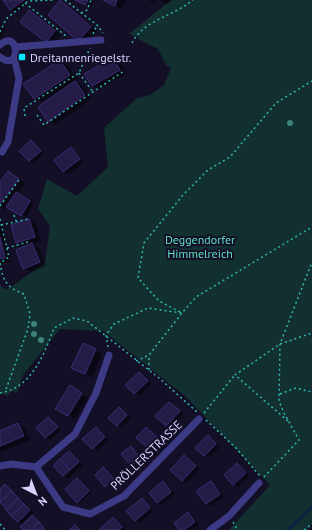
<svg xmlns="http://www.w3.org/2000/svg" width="312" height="530" viewBox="0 0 312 530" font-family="'PT Sans',sans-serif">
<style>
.green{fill:#12302f}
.shadow{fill:#0007}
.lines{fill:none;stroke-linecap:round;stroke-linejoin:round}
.stream{stroke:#0c2248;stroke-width:2.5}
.building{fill:#241b47;stroke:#3b2d73}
.path{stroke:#2fb8b0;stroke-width:1.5;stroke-dasharray:2 3;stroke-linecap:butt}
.minor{stroke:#3d3a85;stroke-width:7}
.tree{fill:#3d827b}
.poi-dot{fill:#00e5ff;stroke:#130f26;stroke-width:1.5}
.labels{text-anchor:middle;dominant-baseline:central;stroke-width:4;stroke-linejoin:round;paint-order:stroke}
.poi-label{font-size:12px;fill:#d9d4ff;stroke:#130f26;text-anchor:start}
.park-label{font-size:12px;fill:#5fe0c0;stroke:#130f26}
.street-label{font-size:12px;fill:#d9d4ff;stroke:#130f26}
</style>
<rect width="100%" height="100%" fill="#130f26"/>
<!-- green -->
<polygon class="green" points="171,0 312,0 312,524 307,530 229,530 270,485 185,396 103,331 60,329 23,375 17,393 11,391 7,396 0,393 0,285 6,290 45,263 50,226 38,209 47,179 77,196 108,167 104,128 137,98 150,95 164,85 171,68 166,65 158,49 138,39 138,37 129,34"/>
<!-- shadow -->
<g class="shadow">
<polygon points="4,0 28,0 29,2 15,12 11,9"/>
<polygon points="76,0 94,0 90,7"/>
<polygon points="103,0 126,0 122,9"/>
<polygon points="148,0 157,0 154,3"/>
<polygon points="161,0 172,0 167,4"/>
<polygon points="61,2 97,31 85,45 79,41"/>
<polygon points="29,11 61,35 53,45 46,42"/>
<polygon points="0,24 6,27 1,37 0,37"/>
<polygon points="113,58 120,62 126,74 99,89 92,85"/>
<polygon points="60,61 67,65 77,79 73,81 82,86 91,99 55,125 49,121 73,83 72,82 41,102 34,98"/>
<polygon points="31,141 44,153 34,163 29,160"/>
<polygon points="71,148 75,151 84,162 69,174 64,171"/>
<polygon points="9,172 25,183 18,194 34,204 26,217 8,206 5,210 0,207 0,183"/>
<polygon points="0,220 2,221 11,262 0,264"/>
<polygon points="29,220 36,224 41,241 31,244 39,248 46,266 31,272 24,268 25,247 17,242"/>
<polygon points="83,344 102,354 92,377 73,368"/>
<polygon points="139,373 152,384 139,396 127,385"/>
<polygon points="70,387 88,398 75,419 57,408"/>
<polygon points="169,403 183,414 171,428 157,416"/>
<polygon points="119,408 131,418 122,428 109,418"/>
<polygon points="49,418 61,430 50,440 46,437"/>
<polygon points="18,424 25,428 30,440 0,452 0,432"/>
<polygon points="96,428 109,440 97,451 84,439"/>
<polygon points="150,431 161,441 153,450 138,438"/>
<polygon points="208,437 220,447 209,458 197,448"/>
<polygon points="131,447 144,461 136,468 131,465"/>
<polygon points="69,452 83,465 68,478 63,476"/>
<polygon points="184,456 200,469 187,483 171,470"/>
<polygon points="237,464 250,476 238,487 234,484"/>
<polygon points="104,469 118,482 110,488 106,486"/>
<polygon points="78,479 91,493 79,503 77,502"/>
<polygon points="211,482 215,485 224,497 211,506 207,504 198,491"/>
<polygon points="163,483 175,494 162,505 157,502"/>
<polygon points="5,486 34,513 31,516 47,530 24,530 23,525 0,503 0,491"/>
<polygon points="142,499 154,511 140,523 135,520"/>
<polygon points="188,514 192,516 199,525 192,530 180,530"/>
<polygon points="113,519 125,530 100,530"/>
</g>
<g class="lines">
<!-- stream -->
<polyline class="stream" points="288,530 312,507"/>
</g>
<!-- building -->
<g class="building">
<polygon points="3,0 24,0 10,10"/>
<polygon points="60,0 91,27 78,41 48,15"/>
<polygon points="75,0 88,0 85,5"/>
<polygon points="103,0 117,0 115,6"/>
<polygon points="29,10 55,31 46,42 20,22"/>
<polygon points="113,57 120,70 92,86 84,74"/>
<polygon points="60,60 70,75 34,99 23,84"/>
<polygon points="75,81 85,95 48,122 38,107"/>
<polygon points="31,140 41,151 29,161 19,151"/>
<polygon points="71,147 80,159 63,172 54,160"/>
<polygon points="8,171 19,179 0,204 0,182"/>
<polygon points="16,192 30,201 21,216 6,207"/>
<polygon points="29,219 35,237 16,243 11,225"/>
<polygon points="0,237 5,258 0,259"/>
<polygon points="32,243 40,262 23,269 16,250"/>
<polygon points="83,343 96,349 85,374 71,368"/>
<polygon points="139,372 148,381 134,394 125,385"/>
<polygon points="70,385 82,393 68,416 55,409"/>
<polygon points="169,402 180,411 166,426 155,416"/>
<polygon points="119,407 127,415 117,426 108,418"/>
<polygon points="48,417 58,427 45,438 36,428"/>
<polygon points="18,423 24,436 0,446 0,431"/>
<polygon points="96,427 105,437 92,449 82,439"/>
<polygon points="146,427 158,438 148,448 136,438"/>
<polygon points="208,435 216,444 204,456 195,448"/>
<polygon points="131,446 140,458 131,466 121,454"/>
<polygon points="69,451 79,462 70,470 60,459"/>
<polygon points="184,455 196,466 182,481 170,470"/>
<polygon points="60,459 70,470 63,476 53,466"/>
<polygon points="237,463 246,473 233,485 224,475"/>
<polygon points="103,467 114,479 105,487 95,475"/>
<polygon points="77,478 89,491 77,503 65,489"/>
<polygon points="163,481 171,492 157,503 149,493"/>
<polygon points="211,481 220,494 206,504 196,491"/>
<polygon points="5,484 12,491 0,502 0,489"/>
<polygon points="12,491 18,498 6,510 0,502"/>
<polygon points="18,498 24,504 11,516 6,510"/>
<polygon points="142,498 150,508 135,521 126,511"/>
<polygon points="24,504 30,510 18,522 11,516"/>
<polygon points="188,512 195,522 184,530 179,530 174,523"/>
<polygon points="32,515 39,522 31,530 23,530 20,527"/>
<polygon points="113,517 122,527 119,530 99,530"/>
<polygon points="39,522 45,529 31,530"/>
<polygon points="75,525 80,530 69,530"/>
</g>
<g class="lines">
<!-- path -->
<g class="path">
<polyline points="65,0 97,25 103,33"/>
<polyline points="25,3 66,36"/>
<polyline points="81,13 87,10 91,0"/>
<polyline points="0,32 6,19 28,1 53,0"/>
<polyline points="93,34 97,25"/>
<path d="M132,43C143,20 174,16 193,0"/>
<polyline points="79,73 93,92"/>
<polyline points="37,115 44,125 124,71"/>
<polyline points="25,116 24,108 79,73 90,48"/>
<polyline points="0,206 19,180"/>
<polyline points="14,215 16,221"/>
<polyline points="0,219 9,257 0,263"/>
<polyline points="1,225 28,219"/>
<polyline points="7,248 28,242"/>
<path d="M0,263C3,281 6,287 24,294L30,314L28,329L5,392"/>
<polyline points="108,347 106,335 114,324 148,308 182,313 196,297 312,227"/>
<polyline points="136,361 149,355 182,313 159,301 138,278 144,243 183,195 208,170 230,157 276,103 312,81"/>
<polyline points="149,370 149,355"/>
<path d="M0,393C32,388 44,354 54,328L73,318L87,321L159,378L197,412"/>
<polyline points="280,394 296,388 312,392"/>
<polyline points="204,413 234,376"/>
<polyline points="206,420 236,448 260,476"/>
<polyline points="288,421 235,375 280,344 312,333"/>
<polyline points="264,477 299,440 284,413 279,401 280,344 312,262"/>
<polyline points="233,522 236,527 233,530"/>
<polyline points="0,524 5,530"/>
<polyline points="304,530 312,524"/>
</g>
<!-- minor -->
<g class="minor">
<path d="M0,45C20,27 21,74 0,57"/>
<polyline points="16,47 101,40"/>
<polyline points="2,152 8,142 19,78 14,58"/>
<polyline points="0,466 11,464 36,467 75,434 96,393 109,355"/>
<polyline points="36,467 63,507 90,514 124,496 199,419"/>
<polyline points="210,530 229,516 259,483"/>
</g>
</g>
<!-- trees -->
<g class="tree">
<circle cx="290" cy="123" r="3"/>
<circle cx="34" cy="324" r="3"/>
<circle cx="34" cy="334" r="3"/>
<circle cx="41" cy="340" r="3"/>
</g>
<!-- markers -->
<rect class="poi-dot" x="18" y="53" width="8" height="8" rx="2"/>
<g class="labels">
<!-- poi labels -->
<g class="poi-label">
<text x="30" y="57">Dreitannenriegelstr.</text>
</g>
<!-- park labels -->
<g class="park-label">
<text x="200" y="239">Deggendorfer<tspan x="200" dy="14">Himmelreich</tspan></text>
</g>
<!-- street labels -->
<g class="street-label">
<text transform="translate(146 455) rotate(-44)">PRÖLLERSTRASSE</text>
</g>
</g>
<!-- north arrow -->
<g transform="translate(36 494) rotate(138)" stroke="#130f26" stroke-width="3" paint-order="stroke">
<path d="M0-3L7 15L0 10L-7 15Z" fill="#d9d4ff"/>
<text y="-6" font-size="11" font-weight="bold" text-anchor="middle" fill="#d9d4ff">N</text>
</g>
</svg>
